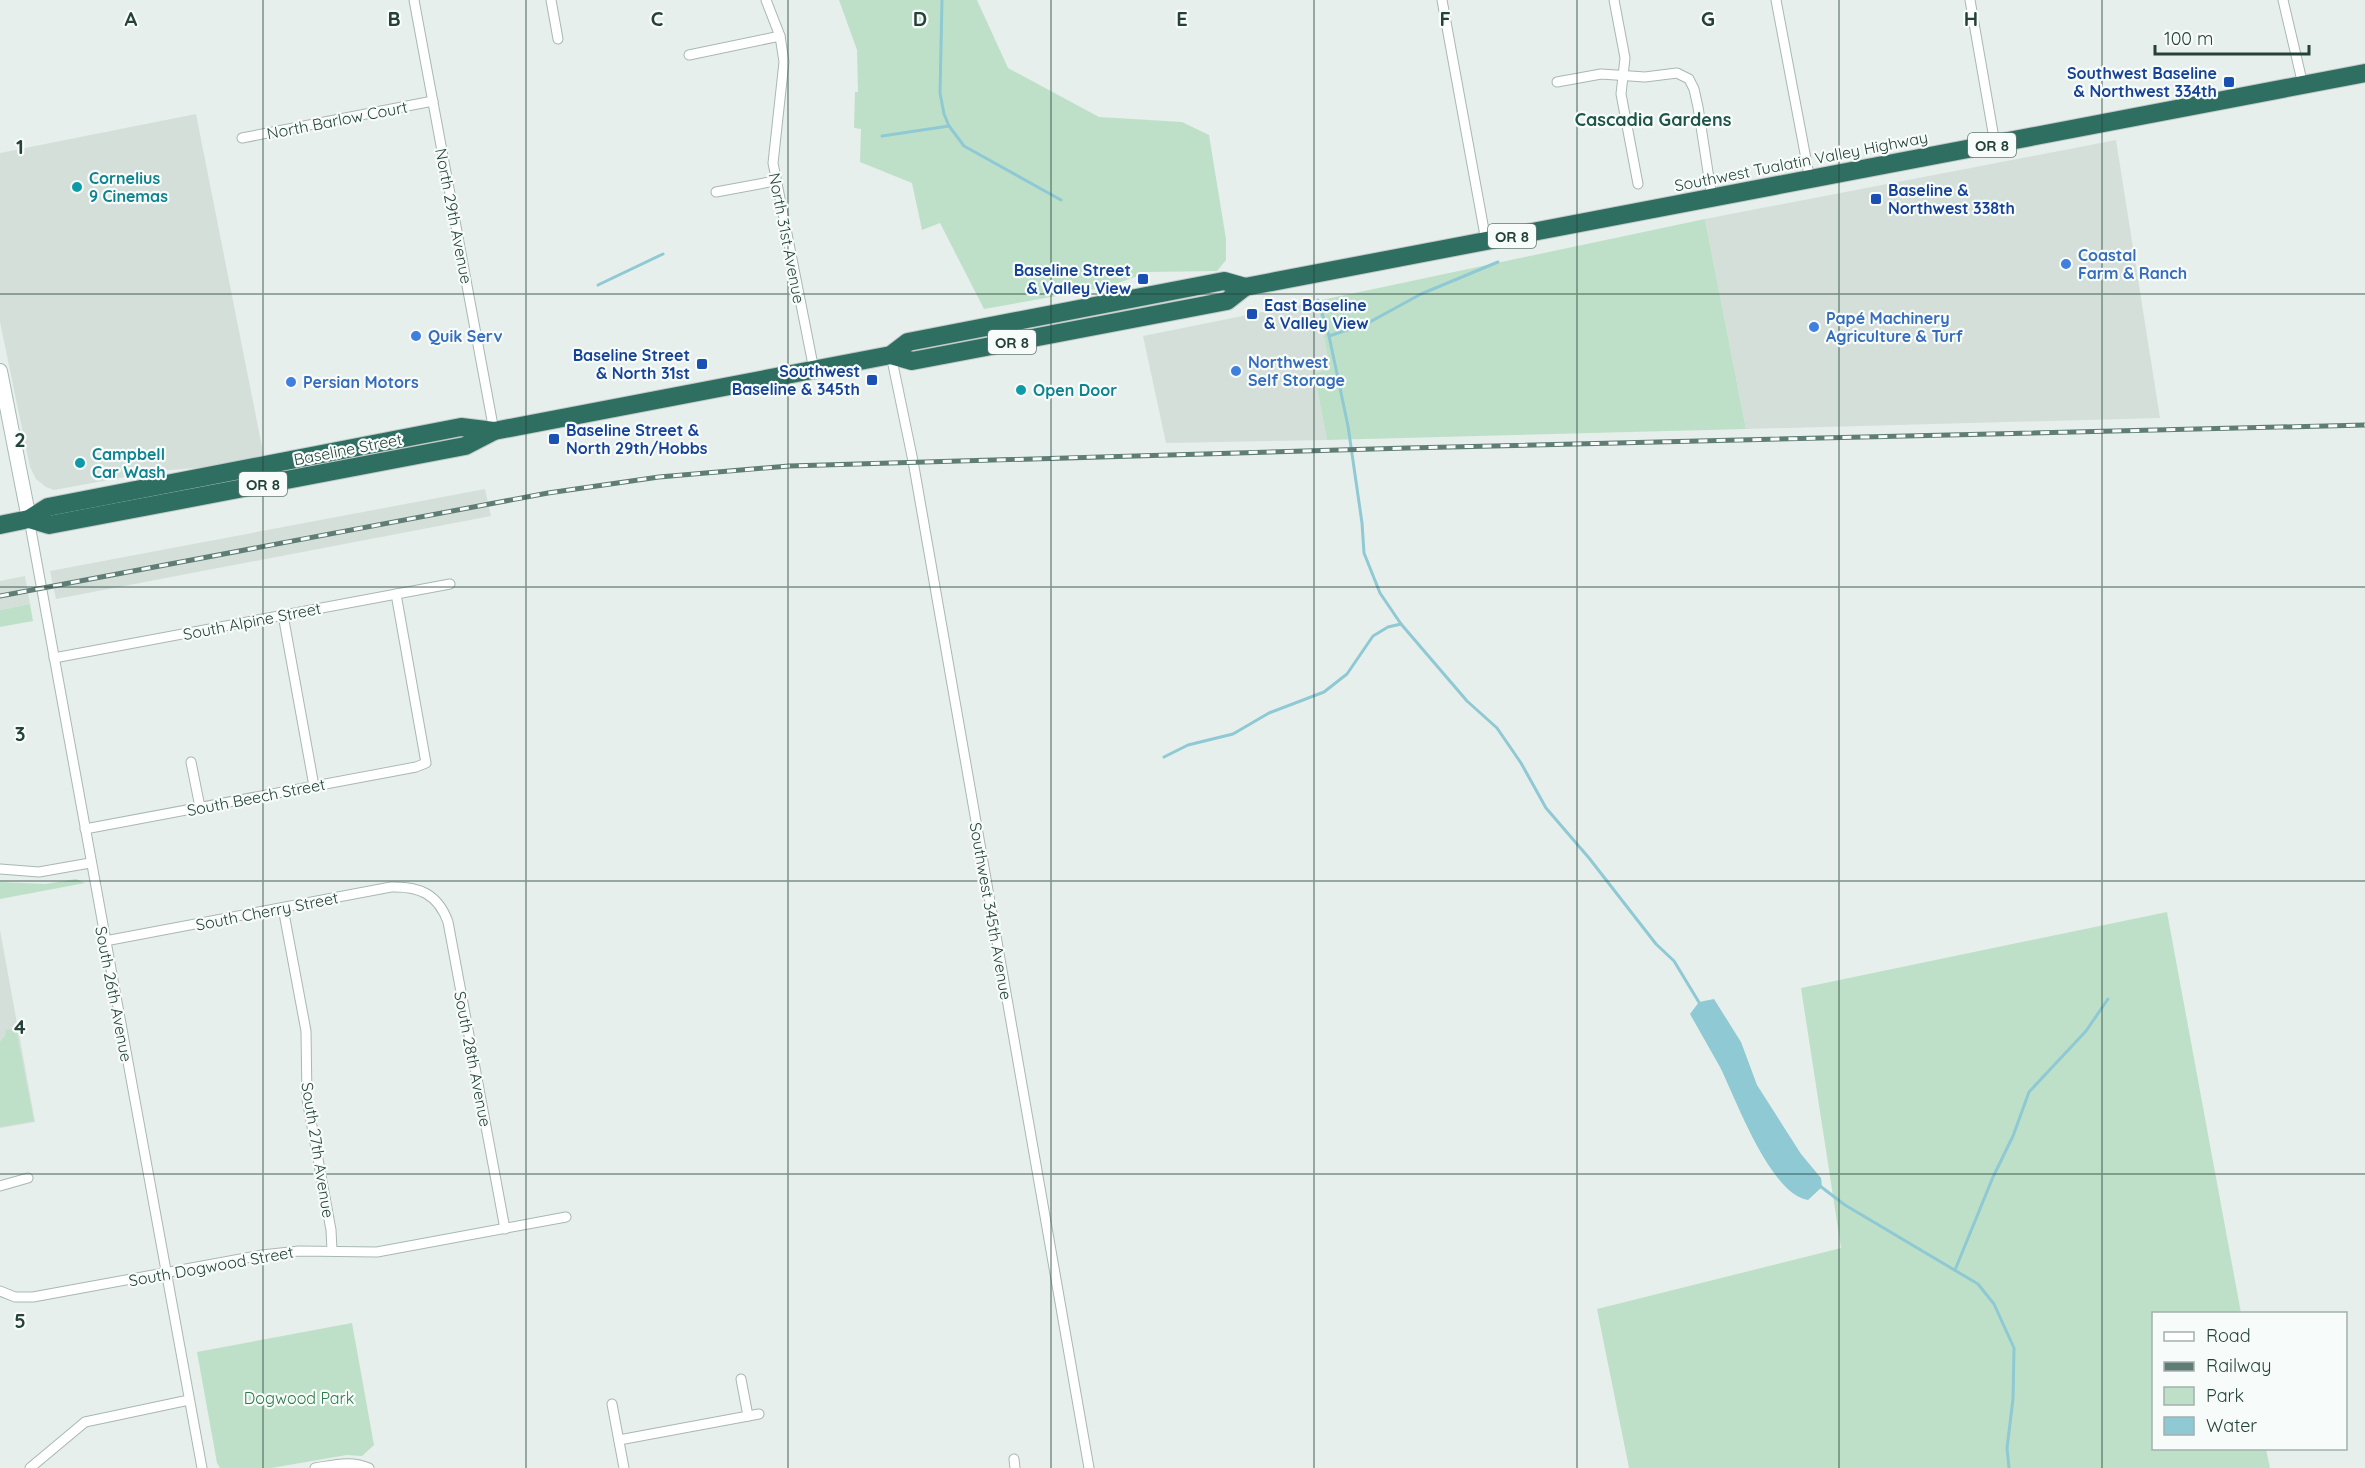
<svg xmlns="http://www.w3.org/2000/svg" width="2365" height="1468" viewBox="0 0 2365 1468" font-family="Quicksand,sans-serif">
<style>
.built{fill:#d4dfda}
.green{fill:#bfe0c8}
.water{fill:#8ec9d4}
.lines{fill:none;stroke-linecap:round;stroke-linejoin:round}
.stream{stroke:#8ec9d4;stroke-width:3}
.street-casing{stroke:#a8b8b2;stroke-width:11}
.secondary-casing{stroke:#a4bbb3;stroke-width:16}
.highway-casing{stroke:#c2cac8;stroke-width:20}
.street{stroke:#fff;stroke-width:9}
.secondary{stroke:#fff;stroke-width:14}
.highway{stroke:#2f6f62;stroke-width:18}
.rail-casing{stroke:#5f7d75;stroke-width:5}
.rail{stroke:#f7fbf9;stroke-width:3;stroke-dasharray:9;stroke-linecap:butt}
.grid{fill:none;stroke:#24423a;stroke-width:1.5;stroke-opacity:0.55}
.transit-dot{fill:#1a4fb4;stroke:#f7fbf9;stroke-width:2}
.culture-dot{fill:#0f9aa8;stroke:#f7fbf9;stroke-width:2}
.shop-dot{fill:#3f7fe0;stroke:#f7fbf9;stroke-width:2}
.labels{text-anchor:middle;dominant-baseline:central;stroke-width:4.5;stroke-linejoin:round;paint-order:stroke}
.shield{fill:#f7fbf9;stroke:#637a73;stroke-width:1.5}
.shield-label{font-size:15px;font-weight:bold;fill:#24423a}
.transit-label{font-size:16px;font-weight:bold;fill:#164399;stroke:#f7fbf9;text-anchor:end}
.street-label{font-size:16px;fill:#24423a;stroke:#f7fbf9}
.culture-label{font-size:16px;font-weight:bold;fill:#0d838f;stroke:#f7fbf9;text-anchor:start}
.shop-label{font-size:16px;font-weight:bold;fill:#366cbe;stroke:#f7fbf9;text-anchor:start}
.park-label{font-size:16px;fill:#2d7a4b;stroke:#f7fbf9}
.neighbourhood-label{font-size:18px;font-weight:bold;fill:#1f5548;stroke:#f7fbf9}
.grid-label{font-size:20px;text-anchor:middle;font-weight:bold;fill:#24423a;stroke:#f7fbf9;stroke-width:4.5;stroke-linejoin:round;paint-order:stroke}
</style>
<rect width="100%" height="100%" fill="#e6efeb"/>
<!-- built -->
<g class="built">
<polygon points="196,114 264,457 209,467 158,471 54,490 46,487 36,479 30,467 0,322 0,153"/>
<polygon points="2116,140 2160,418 1746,429 1705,219"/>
<polygon points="1317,301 1330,369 1314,373 1327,440 1166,443 1143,336"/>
<polygon points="485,489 491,516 56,599 50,571"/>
<polygon points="25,576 30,604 0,610 0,581"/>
<polygon points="0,930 35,1122 0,1128"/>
</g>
<!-- green -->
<g class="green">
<polygon points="839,0 977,0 1008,68 1099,117 1182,122 1209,135 1226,239 1226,260 1217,271 1149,272 1107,287 984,309 940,223 922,230 912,183 860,162 861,129 854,128 855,92 858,92 857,50"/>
<polygon points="1705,219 1746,429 1327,440 1314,373 1330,369 1317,301"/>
<polygon points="30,604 33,621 0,627 0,610"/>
<polygon points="76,879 85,883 0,899 0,882 45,884"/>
<polygon points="2167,912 2241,1313 2154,1314 2154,1448 2266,1449 2270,1468 1629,1468 1597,1309 1841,1248 1801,988"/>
<polygon points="16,1029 34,1121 0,1127 0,1042 5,1036 6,1030"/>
<polygon points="352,1323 374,1445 362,1456 347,1455 271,1468 220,1468 217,1463 197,1352"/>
</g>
<!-- water -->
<path class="water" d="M1714,999L1741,1042L1757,1085L1801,1154L1821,1178L1822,1187L1808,1200C1770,1194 1736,1099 1720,1067C1710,1049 1700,1032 1690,1014L1699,1002Z"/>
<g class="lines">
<!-- stream -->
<g class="stream">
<polyline points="942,0 940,93 944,114 949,126 964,146 1061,200"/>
<polyline points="882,136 949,126"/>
<polyline points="598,285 663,254"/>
<polyline points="1318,300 1329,336 1348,426 1362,523 1364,553 1380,593 1401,624 1467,701 1497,728 1521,763 1546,808 1589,858 1656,944 1674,961 1700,1004"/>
<polyline points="1329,336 1368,323 1421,294 1498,262"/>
<polyline points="1164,757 1188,745 1233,734 1269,713 1324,692 1347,674 1373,636 1388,627 1401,624"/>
<polyline points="1820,1186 1845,1205 1978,1284 1994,1304 2014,1348 2013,1399 2007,1448 2009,1468"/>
<polyline points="1955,1270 1993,1177 2013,1136 2029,1092 2086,1031 2108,999"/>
</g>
<defs>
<g id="street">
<polyline points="414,0 494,431"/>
<polyline points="551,0 558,39"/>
<polyline points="766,0 780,36 784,62 773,163 814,370"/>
<polyline points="1442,0 1486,241"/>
<polyline points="1614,0 1625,58 1621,94 1638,184"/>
<polyline points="1776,0 1810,180"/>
<polyline points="1970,0 1995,144"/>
<polyline points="2283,0 2303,85"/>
<polyline points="689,55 780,36"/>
<polyline points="1557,82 1601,74 1645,77 1677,73 1689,79 1694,89 1698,107 1712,198"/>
<polyline points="242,138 433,101"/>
<polyline points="716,192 775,181"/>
<polyline points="891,355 913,461 1089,1468"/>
<polyline points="29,519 202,1468"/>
<polyline points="283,615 314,786"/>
<polyline points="54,658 450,584"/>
<polyline points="191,762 200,807"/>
<polyline points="85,829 416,767 426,763 396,594"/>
<polyline points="0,869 39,872 90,863"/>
<polyline points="283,908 306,1031 307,1099 331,1230 332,1250"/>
<path d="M105,941L391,887C419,886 438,894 448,922L505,1229"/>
<polyline points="0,1186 28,1178"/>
<polyline points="0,1291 15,1297 33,1297 262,1255 299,1251 377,1252 566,1217"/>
<polyline points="741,1379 748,1416"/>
<polyline points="612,1404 624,1468"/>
<polyline points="619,1440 759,1414"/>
<polyline points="1014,1459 1015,1468"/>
<polyline points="30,1468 85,1422 189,1400"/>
<path d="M315,1468C334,1465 351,1460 369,1468"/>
</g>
<polyline id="secondary" points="0,371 29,519"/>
<g id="highway">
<polyline points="891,355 912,361 1227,301 1245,287"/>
<polyline points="29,519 49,525 465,446 494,431 891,355 908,342 1224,281 1245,287 2365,73"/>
<polyline points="0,525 29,519 48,507 461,427 494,431"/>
</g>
</defs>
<!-- street casing -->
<use href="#street" class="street-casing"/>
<!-- secondary casing -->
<use href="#secondary" class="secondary-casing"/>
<!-- highway casing -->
<use href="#highway" class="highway-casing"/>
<!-- street -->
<use href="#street" class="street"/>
<!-- secondary -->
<use href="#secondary" class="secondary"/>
<!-- highway -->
<use href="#highway" class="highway"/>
<defs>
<polyline id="rail" points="0,596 548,493 659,477 789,466 1407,448 2365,425"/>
</defs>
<!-- rail casing -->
<use href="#rail" class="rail-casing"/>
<!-- rail -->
<use href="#rail" class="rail"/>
</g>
<!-- grid -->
<path class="grid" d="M263,0V1468M526,0V1468M788,0V1468M1051,0V1468M1314,0V1468M1577,0V1468M1839,0V1468M2102,0V1468M0,294H2365M0,587H2365M0,881H2365M0,1174H2365"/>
<!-- markers -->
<g class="transit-dot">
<rect x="2223" y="76" width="12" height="12" rx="3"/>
<rect x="1870" y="193" width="12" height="12" rx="3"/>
<rect x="1137" y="273" width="12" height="12" rx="3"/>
<rect x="1246" y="308" width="12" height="12" rx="3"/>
<rect x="696" y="358" width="12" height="12" rx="3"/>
<rect x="866" y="374" width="12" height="12" rx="3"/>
<rect x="548" y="433" width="12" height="12" rx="3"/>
</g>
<g class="culture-dot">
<circle cx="77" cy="187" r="6"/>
<circle cx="1021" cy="390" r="6"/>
<circle cx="80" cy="463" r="6"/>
</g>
<g class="shop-dot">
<circle cx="2066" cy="264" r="6"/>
<circle cx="1814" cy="327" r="6"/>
<circle cx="416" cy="336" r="6"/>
<circle cx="1236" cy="371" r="6"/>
<circle cx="291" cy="382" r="6"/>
</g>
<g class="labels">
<!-- shield labels -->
<g class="shield">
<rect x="1968" y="133" width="48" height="24" rx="4.5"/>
<rect x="1488" y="224" width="48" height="24" rx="4.5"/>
<rect x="988" y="330" width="48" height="24" rx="4.5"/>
<rect x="239" y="472" width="48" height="24" rx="4.5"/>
</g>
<g class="shield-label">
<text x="1992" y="145">OR 8</text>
<text x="1512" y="236">OR 8</text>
<text x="1012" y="342">OR 8</text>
<text x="263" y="484">OR 8</text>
</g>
<!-- transit labels -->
<g class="transit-label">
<text x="2217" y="73">Southwest Baseline<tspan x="2217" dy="18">&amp; Northwest 334th</tspan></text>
<text x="1888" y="190" text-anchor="start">Baseline &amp;<tspan x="1888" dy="18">Northwest 338th</tspan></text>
<text x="1131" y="270">Baseline Street<tspan x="1131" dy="18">&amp; Valley View</tspan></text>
<text x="1264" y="305" text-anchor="start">East Baseline<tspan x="1264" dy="18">&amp; Valley View</tspan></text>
<text x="690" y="355">Baseline Street<tspan x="690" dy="18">&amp; North 31st</tspan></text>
<text x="860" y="371">Southwest<tspan x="860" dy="18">Baseline &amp; 345th</tspan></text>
<text x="566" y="430" text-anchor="start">Baseline Street &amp;<tspan x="566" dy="18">North 29th/Hobbs</tspan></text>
</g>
<!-- street labels -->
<g class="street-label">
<text transform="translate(337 120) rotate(-11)">North Barlow Court</text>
<text transform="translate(1801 161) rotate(-11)">Southwest Tualatin Valley Highway</text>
<text transform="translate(454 216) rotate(79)">North 29th Avenue</text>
<text transform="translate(787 238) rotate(79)">North 31st Avenue</text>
<text transform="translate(348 449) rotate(-11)">Baseline Street</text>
<text transform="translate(252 621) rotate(-11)">South Alpine Street</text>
<text transform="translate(256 797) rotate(-11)">South Beech Street</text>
<text transform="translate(267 911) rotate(-11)">South Cherry Street</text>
<text transform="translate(991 911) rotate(80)">Southwest 345th Avenue</text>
<text transform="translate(114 994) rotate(79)">South 26th Avenue</text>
<text transform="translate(473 1059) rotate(79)">South 28th Avenue</text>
<text transform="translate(318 1150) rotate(81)">South 27th Avenue</text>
<text transform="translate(211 1266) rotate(-10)">South Dogwood Street</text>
</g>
<!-- culture labels -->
<g class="culture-label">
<text x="89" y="178">Cornelius<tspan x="89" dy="18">9 Cinemas</tspan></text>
<text x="1033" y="390">Open Door</text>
<text x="92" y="454">Campbell<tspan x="92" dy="18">Car Wash</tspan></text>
</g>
<!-- shop labels -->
<g class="shop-label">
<text x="2078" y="255">Coastal<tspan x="2078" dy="18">Farm &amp; Ranch</tspan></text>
<text x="1826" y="318">Papé Machinery<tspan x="1826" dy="18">Agriculture &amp; Turf</tspan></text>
<text x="428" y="336">Quik Serv</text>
<text x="1248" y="362">Northwest<tspan x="1248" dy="18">Self Storage</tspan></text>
<text x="303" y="382">Persian Motors</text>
</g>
<!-- park labels -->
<g class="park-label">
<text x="299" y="1398">Dogwood Park</text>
</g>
<!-- neighbourhood labels -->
<g class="neighbourhood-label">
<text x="1653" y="119">Cascadia Gardens</text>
</g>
</g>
<g class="grid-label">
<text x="131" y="26">A</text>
<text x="394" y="26">B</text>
<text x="657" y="26">C</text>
<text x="920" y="26">D</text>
<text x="1182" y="26">E</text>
<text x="1445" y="26">F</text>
<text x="1708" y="26">G</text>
<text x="1971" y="26">H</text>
<text x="20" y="154">1</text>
<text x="20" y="447">2</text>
<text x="20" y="741">3</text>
<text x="20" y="1034">4</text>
<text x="20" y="1328">5</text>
</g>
<!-- legend -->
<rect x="2152" y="1312" width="195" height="138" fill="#f7fbf9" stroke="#a3b1ad" stroke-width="1.5"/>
<rect x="2164" y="1332" width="30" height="9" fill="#ffffff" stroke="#a3b1ad" stroke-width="1.5"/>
<text x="2206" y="1342" font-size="18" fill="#24423a">Road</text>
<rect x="2164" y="1362" width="30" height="9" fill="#5f7d75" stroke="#a3b1ad" stroke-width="1.5"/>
<text x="2206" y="1372" font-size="18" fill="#24423a">Railway</text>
<rect x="2164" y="1387" width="30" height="18" fill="#bfe0c8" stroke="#a3b1ad" stroke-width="1.5"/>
<text x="2206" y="1402" font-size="18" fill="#24423a">Park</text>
<rect x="2164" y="1417" width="30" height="18" fill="#8ec9d4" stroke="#a3b1ad" stroke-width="1.5"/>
<text x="2206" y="1432" font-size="18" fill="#24423a">Water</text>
<!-- scale -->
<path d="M2155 45v9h154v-9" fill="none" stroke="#24423a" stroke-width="3"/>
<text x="2164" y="45" font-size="18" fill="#24423a" stroke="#f7fbf9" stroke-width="4.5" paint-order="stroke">100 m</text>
</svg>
